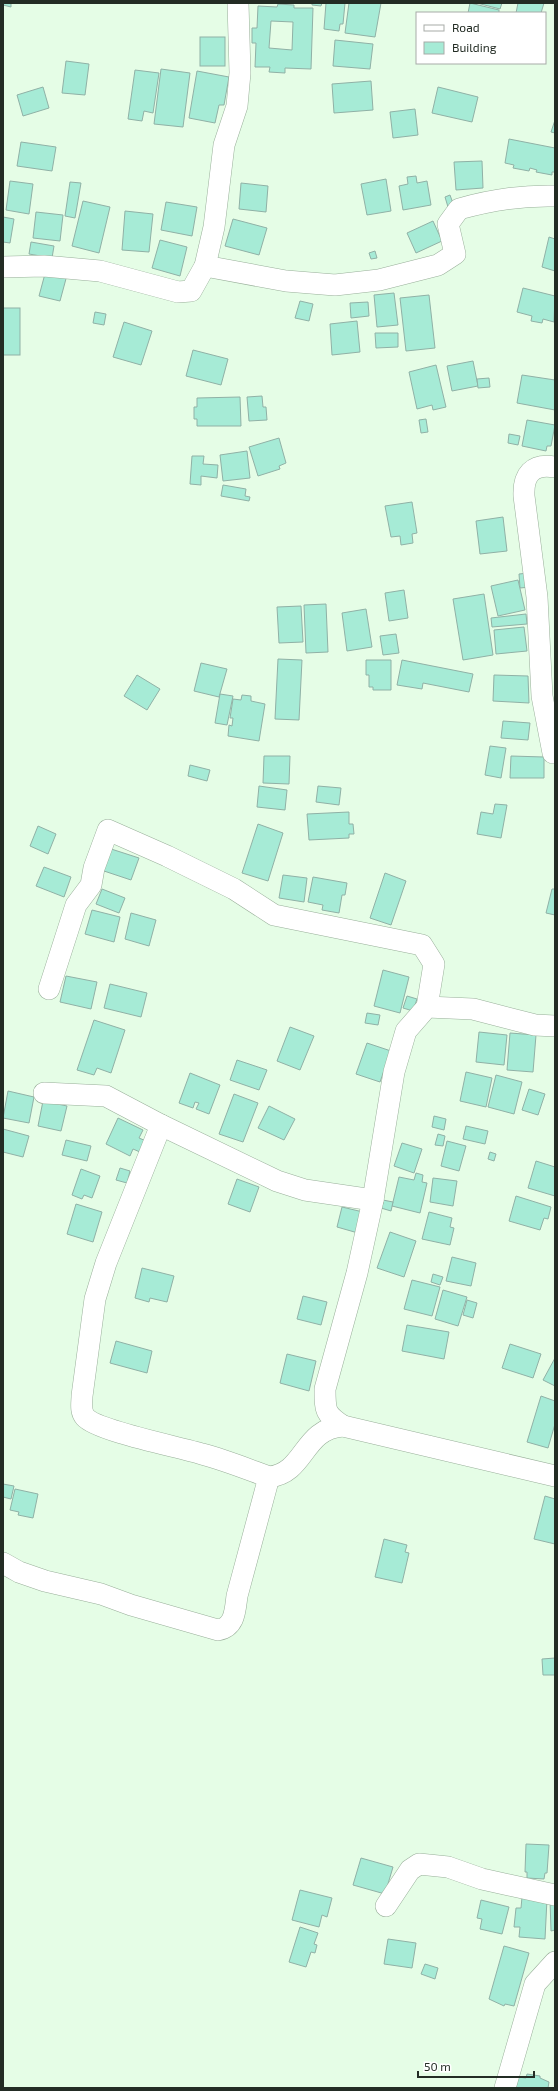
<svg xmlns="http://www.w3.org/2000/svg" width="558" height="2091" viewBox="0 0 558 2091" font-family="'Exo 2',sans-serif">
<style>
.building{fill:#a6ebd6;stroke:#90b1a6;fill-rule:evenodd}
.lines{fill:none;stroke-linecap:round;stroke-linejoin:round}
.minor-casing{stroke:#99af9a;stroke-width:22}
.minor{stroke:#fff;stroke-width:21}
</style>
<rect width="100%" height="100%" fill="#e5fde6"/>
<!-- building -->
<g class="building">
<polygon points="3,3 11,3 11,7 3,5"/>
<polygon points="312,3 322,3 321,6 312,5"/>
<polygon points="326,3 345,3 343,24 340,24 339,31 324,29"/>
<polygon points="349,3 381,3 375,37 345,33"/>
<polygon points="470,3 499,10 499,13 468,13"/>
<polygon points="477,3 502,3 500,9"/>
<polygon points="518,3 544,3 541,13 516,13"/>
<path d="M278,4L294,5V8H313L311,69L285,68V73L269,72L270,67H255L256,43H252V28H257L258,6L277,7ZM271,21L293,22L292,50L269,48Z"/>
<rect x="200" y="37" width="25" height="29"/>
<polygon points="335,40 373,44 370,69 333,66"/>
<polygon points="66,61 89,64 85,95 62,93"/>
<polygon points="161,69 190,73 183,127 154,124"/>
<polygon points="135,70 159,73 153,113 144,111 142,121 128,119"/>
<polygon points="197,71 229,77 224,105 219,105 215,123 189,118"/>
<polygon points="371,81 373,110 334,113 332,84"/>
<polygon points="43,87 49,108 23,116 17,95"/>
<polygon points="438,87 478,97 472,122 432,113"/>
<polygon points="415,109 418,135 393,138 390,112"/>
<polygon points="555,120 555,133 551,132"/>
<polygon points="509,139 555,148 555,172 552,172 552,175 536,172 537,170 530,168 529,171 513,168 514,165 505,163"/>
<polygon points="21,142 56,147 52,171 17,166"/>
<polygon points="482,161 483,188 456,190 454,162"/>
<polygon points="416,176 417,183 427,181 431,205 403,210 399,186 408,184 407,177"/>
<polygon points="386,179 391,211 367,215 361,184"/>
<polygon points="10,181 33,184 29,214 6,210"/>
<polygon points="70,182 81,183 75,218 65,216"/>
<polygon points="241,183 268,186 266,212 239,209"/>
<polygon points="450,195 454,206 448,207 445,197"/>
<polygon points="83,201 110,207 99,253 72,246"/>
<polygon points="166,202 197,207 192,236 161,230"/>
<polygon points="125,211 153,214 149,252 122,250"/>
<polygon points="36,212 63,215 60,241 33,238"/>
<polygon points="3,217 14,219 10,243 3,242"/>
<polygon points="233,219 267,228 259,255 225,246"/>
<polygon points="433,221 442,241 416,253 407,233"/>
<polygon points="549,237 555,239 555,271 542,267"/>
<polygon points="160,240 187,247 180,276 152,268"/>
<polygon points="31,242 54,246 52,258 29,254"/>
<polygon points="375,251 377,258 371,259 369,253"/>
<polygon points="46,270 67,275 60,301 39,296"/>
<polygon points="523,288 555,296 554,322 543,319 542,323 531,321 532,316 517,312"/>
<polygon points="394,293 398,325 377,327 374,295"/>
<polygon points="429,295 435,348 406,351 400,298"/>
<polygon points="300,301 313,304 309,321 295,318"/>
<polygon points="368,302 369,316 351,318 350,303"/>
<rect x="3" y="308" width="17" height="47"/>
<polygon points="95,312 106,314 104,325 93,323"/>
<polygon points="357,321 360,352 332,355 330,324"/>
<polygon points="124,322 152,331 141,365 113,357"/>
<polygon points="375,333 398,333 398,347 376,348"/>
<polygon points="193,350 228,359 221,385 186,376"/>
<polygon points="473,361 478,386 452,391 447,366"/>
<polygon points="436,365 446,407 433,410 432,405 417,409 409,372"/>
<polygon points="522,375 555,380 555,410 517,403"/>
<polygon points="489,378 490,387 478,388 477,379"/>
<polygon points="262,396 263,407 266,407 267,420 249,421 247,397"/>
<polygon points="240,397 241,426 197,426 197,419 194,419 194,407 197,407 197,398"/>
<polygon points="426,419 428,432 421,433 419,420"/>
<polygon points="527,420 555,425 551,446 547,446 546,451 522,446"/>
<polygon points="509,434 520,436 518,445 508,443"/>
<polygon points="279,438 286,463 279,466 280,469 258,476 249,447"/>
<polygon points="247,451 250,478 223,481 220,455"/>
<polygon points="192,456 204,456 203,464 218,465 217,478 201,476 201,485 190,484"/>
<polygon points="223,485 246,489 245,496 250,497 249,501 221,496"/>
<polygon points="412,502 417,533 412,534 413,543 401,545 400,536 391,537 385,506"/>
<polygon points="503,517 507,551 480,554 476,521"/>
<polygon points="529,573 530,587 520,588 519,574"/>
<polygon points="518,580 525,610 498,616 491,586"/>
<polygon points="404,590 408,618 389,621 385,593"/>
<polygon points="484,594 493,655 463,660 453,599"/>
<polygon points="326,604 328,652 306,653 304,605"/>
<polygon points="301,606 303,642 279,643 277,607"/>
<polygon points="366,609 372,647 347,651 342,613"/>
<polygon points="526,614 527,624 492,627 491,618"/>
<polygon points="524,627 527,651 496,654 494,630"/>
<polygon points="396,634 399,653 383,655 380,636"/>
<polygon points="278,659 302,660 299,720 275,719"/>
<polygon points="366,660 391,660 391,690 373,690 373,687 369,687 369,675 366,675"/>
<polygon points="402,660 473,674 469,692 423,683 422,689 397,685"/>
<polygon points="201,663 227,669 219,697 194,691"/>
<polygon points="137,675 160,689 147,710 124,696"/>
<polygon points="494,675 528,676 529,703 493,701"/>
<polygon points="220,694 233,696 227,725 215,723"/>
<polygon points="242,695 251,696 251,701 265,704 259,741 228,736 229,725 232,726 233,718 230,718 233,699 241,700"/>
<polygon points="503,721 530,723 528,740 501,738"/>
<polygon points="490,746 506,748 501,778 485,775"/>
<polygon points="264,756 290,756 289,784 263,783"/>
<polygon points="511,756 544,757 544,778 510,778"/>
<polygon points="190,765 210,770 207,781 188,776"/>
<polygon points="259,786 287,790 285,810 257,807"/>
<polygon points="318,786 341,788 339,805 316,802"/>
<polygon points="495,804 507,805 501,838 477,834 481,812 493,814"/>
<polygon points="349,812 349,824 353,824 354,834 349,834 349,838 309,840 307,814"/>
<polygon points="258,824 283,833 268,881 242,873"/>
<polygon points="38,826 56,834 48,854 30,846"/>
<polygon points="105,847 139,858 131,880 98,869"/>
<polygon points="44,867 71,877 64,897 36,886"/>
<polygon points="385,873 406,881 391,925 370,918"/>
<polygon points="283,875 307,878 304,902 279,898"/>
<polygon points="313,877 347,883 345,895 342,895 339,913 322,910 323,905 308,902"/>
<polygon points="102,889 125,898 119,913 96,904"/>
<polygon points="552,889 555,889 555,915 546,913"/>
<polygon points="92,910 120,917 114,942 85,934"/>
<polygon points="131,913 156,920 149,946 125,939"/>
<polygon points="383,970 409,977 400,1013 374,1006"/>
<polygon points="66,976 97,982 91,1009 60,1002"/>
<polygon points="110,984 147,993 141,1017 104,1008"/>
<polygon points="407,996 417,999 413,1011 403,1008"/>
<polygon points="367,1013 380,1015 378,1025 365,1023"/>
<polygon points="94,1020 125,1030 111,1073 97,1068 94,1075 77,1070"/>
<polygon points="290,1027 314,1036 300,1070 277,1061"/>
<polygon points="479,1032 507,1035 504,1065 476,1062"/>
<polygon points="510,1033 536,1035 533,1072 507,1070"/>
<polygon points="367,1043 391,1051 380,1082 356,1074"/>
<polygon points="237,1060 267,1070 259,1090 230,1080"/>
<polygon points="466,1072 492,1078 486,1107 460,1101"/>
<polygon points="190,1073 220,1085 209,1114 196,1109 199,1103 195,1102 193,1108 179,1103"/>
<polygon points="496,1075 522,1082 514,1114 488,1107"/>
<polygon points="529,1089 545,1094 538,1115 522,1110"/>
<polygon points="8,1091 34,1097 29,1123 3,1118"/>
<polygon points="234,1094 258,1103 243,1142 219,1134"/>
<polygon points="43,1101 67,1106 61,1131 38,1126"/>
<polygon points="269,1106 295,1119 284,1140 258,1128"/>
<polygon points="434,1116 446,1119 444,1130 432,1127"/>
<polygon points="118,1118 143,1130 139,1138 146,1141 140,1152 133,1149 130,1156 106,1144"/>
<polygon points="466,1126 488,1131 485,1144 463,1139"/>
<polygon points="3,1129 29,1136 23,1157 3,1152"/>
<polygon points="438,1134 445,1136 443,1146 435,1145"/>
<polygon points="66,1140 91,1146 87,1161 62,1155"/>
<polygon points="447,1141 466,1146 459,1171 441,1166"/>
<polygon points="402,1143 422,1149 414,1173 394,1166"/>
<polygon points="490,1152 496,1154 494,1161 488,1159"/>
<polygon points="536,1161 555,1167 555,1196 528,1188"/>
<polygon points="120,1168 130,1171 127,1183 116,1180"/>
<polygon points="81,1169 100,1176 92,1198 84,1195 82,1199 72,1195"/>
<polygon points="416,1173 423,1175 422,1182 427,1183 420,1213 392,1206 399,1177 414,1180"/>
<polygon points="433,1178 457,1181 453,1206 430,1202"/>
<polygon points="237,1179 259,1187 250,1212 228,1204"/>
<polygon points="516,1196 551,1207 548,1219 544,1218 540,1230 509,1221"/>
<polygon points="383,1200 393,1202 391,1211 381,1208"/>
<polygon points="76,1204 102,1212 93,1242 67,1234"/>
<polygon points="342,1207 363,1212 358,1233 337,1227"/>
<polygon points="429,1212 452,1218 450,1227 454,1228 450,1245 422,1239"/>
<polygon points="390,1232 416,1241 404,1277 377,1268"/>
<polygon points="452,1257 476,1263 471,1286 446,1281"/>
<polygon points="142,1268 174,1276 167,1302 150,1298 149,1302 135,1298"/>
<polygon points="433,1274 443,1277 440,1285 431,1282"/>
<polygon points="412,1280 440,1287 432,1316 404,1309"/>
<polygon points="443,1290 467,1297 458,1326 435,1319"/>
<polygon points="303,1296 327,1302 321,1325 297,1319"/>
<polygon points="467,1300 477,1303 473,1318 463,1315"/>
<polygon points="407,1325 449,1332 444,1359 402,1351"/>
<polygon points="116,1341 152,1351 147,1373 110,1363"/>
<polygon points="510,1344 541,1354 533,1378 502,1368"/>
<polygon points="287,1354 316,1361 309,1391 280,1383"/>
<polygon points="555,1358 555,1386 543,1380"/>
<polygon points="541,1396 555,1401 555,1424 548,1448 527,1442"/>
<polygon points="3,1484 14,1486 11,1499 3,1497"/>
<polygon points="15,1489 38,1494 33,1518 18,1515 19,1512 10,1510"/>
<polygon points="545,1496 555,1499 555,1544 534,1539"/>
<polygon points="384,1539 407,1545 405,1552 409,1553 402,1583 375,1577"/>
<polygon points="555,1658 555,1675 543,1675 542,1659"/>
<polygon points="526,1844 549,1845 547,1873 545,1873 544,1879 527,1878 527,1872 525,1872"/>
<polygon points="361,1858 393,1867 385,1894 353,1885"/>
<polygon points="300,1890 332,1898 327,1917 322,1915 319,1927 292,1920"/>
<polygon points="522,1897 547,1899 545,1939 519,1937 520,1927 514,1927 516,1908 521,1908"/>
<polygon points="481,1900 509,1907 502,1934 480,1929 482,1919 477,1918"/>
<polygon points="550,1900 555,1900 555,1930 551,1931"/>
<polygon points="300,1927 318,1933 314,1944 317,1945 315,1953 311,1952 306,1967 289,1962"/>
<polygon points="388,1939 416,1943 412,1968 384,1964"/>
<polygon points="504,1946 529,1953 514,2006 505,2004 504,2006 489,1999"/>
<polygon points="425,1964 438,1968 435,1979 421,1974"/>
<polygon points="527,2074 540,2076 540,2078 549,2082 548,2088 516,2088 518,2077 526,2078"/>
</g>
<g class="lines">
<defs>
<g id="minor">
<path d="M205,266L286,281L335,285L379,280L438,265L455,254L448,224L459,209C491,200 521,195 555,196"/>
<polyline points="3,267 44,266 100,271 178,292 191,291 205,266 214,227 224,145 237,106 240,73 238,3"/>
<path d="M553,753L542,696L537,597L524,496C523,475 532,463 555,467"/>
<polyline points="49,989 76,905 91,885 94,868 108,830 167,856 234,889 274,915 422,945 434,964 427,1007"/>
<polyline points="44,1093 106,1096 161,1125 277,1181 305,1190 373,1200"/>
<path d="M161,1125L106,1263L95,1299L82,1396C82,1403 80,1411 85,1417C97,1431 180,1447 202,1454C225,1460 247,1469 269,1477C306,1473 302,1429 343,1426L555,1476"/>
<path d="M343,1426C325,1414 325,1411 325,1389L357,1273L373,1200L394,1072L406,1031L427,1007L473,1009L535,1025L555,1026"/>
<path d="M3,1563L19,1572L45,1581L101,1594L131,1605L218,1630C235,1627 235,1611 237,1596L269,1477"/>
<polyline points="386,1906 410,1870 419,1864 448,1867 482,1879 555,1895"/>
<polyline points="505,2088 535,1984 555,1962"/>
</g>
</defs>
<!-- minor casing -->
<use href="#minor" class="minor-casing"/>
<!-- minor -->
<use href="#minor" class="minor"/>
</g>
<!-- border -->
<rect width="558" height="2091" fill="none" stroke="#232c24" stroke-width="8"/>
<!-- legend -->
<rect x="416" y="12" width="130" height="52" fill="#ffffff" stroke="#a7aba7"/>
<rect x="424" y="25" width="20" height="6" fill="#ffffff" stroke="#a7aba7"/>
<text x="452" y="32" font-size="12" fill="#232c24">Road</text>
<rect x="424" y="42" width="20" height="12" fill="#a6ebd6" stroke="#a7aba7"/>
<text x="452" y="52" font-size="12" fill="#232c24">Building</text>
<!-- scale -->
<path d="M418 2071v6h116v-6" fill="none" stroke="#232c24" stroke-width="2"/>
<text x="424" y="2071" font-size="12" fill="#232c24" stroke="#ffffff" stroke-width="3" paint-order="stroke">50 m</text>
</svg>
